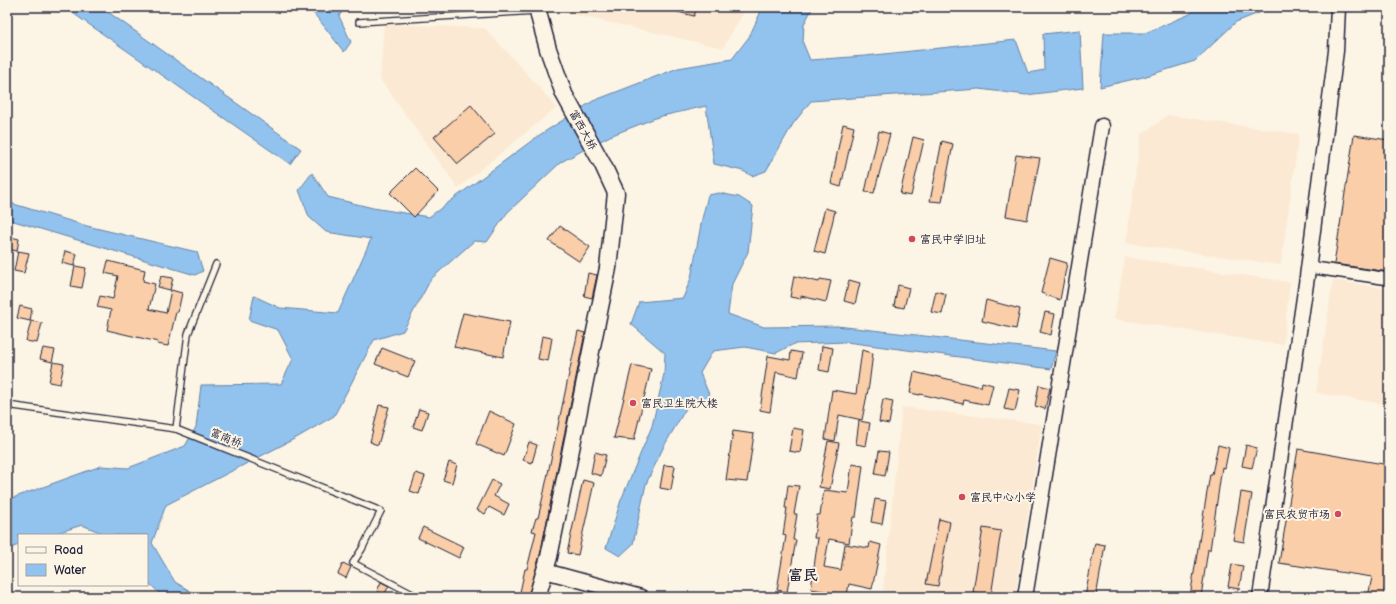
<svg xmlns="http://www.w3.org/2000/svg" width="1396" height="604" viewBox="0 0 1396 604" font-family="'Balsamiq Sans','LXGW WenKai TC',sans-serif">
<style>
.built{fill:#fbe9d3}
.water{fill:#92c2ee;stroke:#6582a6}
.building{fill:#f9cea8;stroke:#22223b}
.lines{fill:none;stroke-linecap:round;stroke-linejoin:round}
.service-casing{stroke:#22223b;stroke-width:8}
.minor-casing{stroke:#22223b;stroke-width:14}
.tertiary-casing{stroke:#22223b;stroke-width:17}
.secondary-casing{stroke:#22223b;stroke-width:19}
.service{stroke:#fcf5e5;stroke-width:5.5}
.minor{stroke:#fcf5e5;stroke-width:11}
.tertiary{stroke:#fcf5e5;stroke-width:14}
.secondary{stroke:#fcf5e5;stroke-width:16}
.poi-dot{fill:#d1495b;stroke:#fcf5e5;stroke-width:1.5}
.labels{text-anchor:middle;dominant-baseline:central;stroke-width:4;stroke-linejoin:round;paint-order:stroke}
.street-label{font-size:11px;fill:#22223b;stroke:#fcf5e5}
.poi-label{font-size:11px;fill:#22223b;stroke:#fcf5e5;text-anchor:start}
.district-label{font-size:15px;font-weight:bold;fill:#22223b;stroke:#fcf5e5}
</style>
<rect width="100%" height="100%" fill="#fcf5e5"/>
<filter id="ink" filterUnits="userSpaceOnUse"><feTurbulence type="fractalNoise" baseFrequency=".025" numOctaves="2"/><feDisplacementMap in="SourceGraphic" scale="8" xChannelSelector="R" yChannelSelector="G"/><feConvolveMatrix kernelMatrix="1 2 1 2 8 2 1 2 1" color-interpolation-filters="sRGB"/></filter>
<g filter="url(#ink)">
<!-- built -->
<g class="built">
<polygon points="552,7 747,7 723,48 553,10"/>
<polygon points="384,24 485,28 540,88 556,108 458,188 380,79"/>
<polygon points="1168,115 1299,134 1281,265 1126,243 1141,135"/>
<polygon points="1125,257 1290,282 1283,345 1114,319"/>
<polygon points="1333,280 1389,289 1389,405 1316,393"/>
<polygon points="902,407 1042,424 1015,597 920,597 883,590"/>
</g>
<!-- water -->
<g class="water">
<polygon points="64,7 101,7 301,149 290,164"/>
<polygon points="308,7 346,7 339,16 351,42 344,52 320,21"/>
<polygon points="763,7 813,7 804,24 803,43 810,60 865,56 1016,40 1028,73 1044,70 1043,34 1080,30 1083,88 1026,95 979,89 811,101 793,124 766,171 752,176 743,171 714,164 706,106 658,117 610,136 561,162 507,213 487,242 474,241 431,279 403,331 374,340 334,416 298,437 166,505 152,543 175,582 200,597 163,597 147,581 147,535 107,535 82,525 51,535 19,535 19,545 7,549 7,500 101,466 128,468 185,446 196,427 201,385 281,384 293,359 278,330 249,320 254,296 280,308 338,313 371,239 326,232 309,217 299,190 312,173 328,197 373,208 429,217 538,136 593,101 678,68 732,59 749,37"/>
<polygon points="1198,7 1274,7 1236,22 1195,61 1143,77 1100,87 1104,33 1145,33 1190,14"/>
<polygon points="719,193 739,197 753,206 748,252 732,284 728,314 764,327 837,326 1056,351 1051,369 846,342 794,344 776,353 745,347 713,351 700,373 711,399 688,405 664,446 646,484 633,544 620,556 606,548 621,500 652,426 664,374 665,353 631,324 639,302 683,298 691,278 702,219 708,195"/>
<polygon points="7,202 87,226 197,252 203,271 195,275 7,219"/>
</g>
<!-- building -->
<g class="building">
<polygon points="670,7 697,7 694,16 670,10"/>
<polygon points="471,105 495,134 458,164 434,137"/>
<polygon points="843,124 854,127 841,187 831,184"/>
<polygon points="879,131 890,134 874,193 865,192"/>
<polygon points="1354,135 1389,140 1389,272 1334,264"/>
<polygon points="913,137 924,140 911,196 900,194"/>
<polygon points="942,141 953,144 942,202 930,201"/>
<polygon points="1016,155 1040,158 1027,220 1006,216"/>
<polygon points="415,168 438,191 414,217 390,193"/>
<polygon points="825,208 835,211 825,254 814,251"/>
<polygon points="560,226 590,247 580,262 549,241"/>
<polygon points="7,236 19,239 17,251 7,249"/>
<polygon points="18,251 29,253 24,273 14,271"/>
<polygon points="65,251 77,254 74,266 62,263"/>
<polygon points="1050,258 1067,263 1060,300 1041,293"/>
<polygon points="108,261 145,270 143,281 155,284 149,309 166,313 171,290 182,293 178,312 176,312 168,346 157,344 158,342 107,330 111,310 97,307 100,296 113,299 118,276 105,273"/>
<polygon points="75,266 86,268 82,288 71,286"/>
<polygon points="588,273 597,275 592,298 584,296"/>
<polygon points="161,276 173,278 170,290 158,287"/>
<polygon points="794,276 819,282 820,279 831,281 826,302 801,296 801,299 790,297"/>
<polygon points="849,280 860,283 855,304 844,301"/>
<polygon points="898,285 909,288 904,308 894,306"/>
<polygon points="936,291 946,294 942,314 931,312"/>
<polygon points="986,300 1020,309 1016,329 982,321"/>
<polygon points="20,306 32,309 30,321 17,318"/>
<polygon points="1045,312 1055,314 1051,335 1040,332"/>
<polygon points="463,313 510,322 503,357 454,347"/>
<polygon points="31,321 42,323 37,343 26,341"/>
<polygon points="578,331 585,333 540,555 528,597 519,597 525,569 527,569 536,532 532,531 536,518 538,518 544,492"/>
<polygon points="542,336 552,338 548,361 538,359"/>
<polygon points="822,346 833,348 829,372 819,370"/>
<polygon points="43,348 55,350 52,362 40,359"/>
<polygon points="382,348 415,361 408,377 375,364"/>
<polygon points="862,350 873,353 869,385 862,420 839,415 835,441 825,439 832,390 856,394"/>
<polygon points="791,351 802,353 798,377 776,372 770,412 760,410 768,356 790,360"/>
<polygon points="53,362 64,364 60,384 49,382"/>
<polygon points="632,365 651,369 634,440 614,438"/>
<polygon points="914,372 935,377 935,376 981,387 982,382 993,385 988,405 964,400 963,404 920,394 920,395 910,393"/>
<polygon points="1039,385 1050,388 1045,409 1035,406"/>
<polygon points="1009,388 1020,390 1015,411 1004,409"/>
<polygon points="883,399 893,401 889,424 879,422"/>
<polygon points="379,405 389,407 378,445 372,443 372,442 370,442"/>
<polygon points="419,409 428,412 422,430 413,427"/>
<polygon points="489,411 516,424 504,456 476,444"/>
<polygon points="859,421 870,423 866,446 856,444"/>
<polygon points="793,428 804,430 800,453 789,451"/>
<polygon points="733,431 754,434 747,482 726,480"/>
<polygon points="828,441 839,443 830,489 819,487"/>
<polygon points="529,442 537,445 532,463 523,460"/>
<polygon points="1218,445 1229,448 1225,468 1222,467 1210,550 1208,549 1201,597 1190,597 1210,474 1212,474"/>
<polygon points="1246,445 1257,448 1252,468 1242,466"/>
<polygon points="1298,449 1389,465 1389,579 1386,579 1384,597 1368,597 1372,577 1279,563"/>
<polygon points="879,451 889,452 885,476 875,474"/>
<polygon points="595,452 606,455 601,476 591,473"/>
<polygon points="449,462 457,465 452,483 443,480"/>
<polygon points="852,464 863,466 856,517 853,517 849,543 829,539 824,567 841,570 845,544 869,548 870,542 881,545 872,589 849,584 847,595 811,589 818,538 814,538 817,515 820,515 824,490 848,493"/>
<polygon points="664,465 675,466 671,490 660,488"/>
<polygon points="416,473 425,476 419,494 410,491"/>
<polygon points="492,480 500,484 494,496 509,504 504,515 489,507 485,514 477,510"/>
<polygon points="583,480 594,483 578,555 567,553"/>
<polygon points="788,485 799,486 794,514 797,514 793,540 796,540 787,592 777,590 786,536 783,535 787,508 785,508"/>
<polygon points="1241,492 1252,494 1244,542 1233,540"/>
<polygon points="875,499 886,501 882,524 871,522"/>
<polygon points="939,519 950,522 938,586 926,584"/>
<polygon points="423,527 464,547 459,558 418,538"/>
<polygon points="983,528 1001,531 991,596 973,592"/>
<polygon points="1095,543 1105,545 1101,568 1096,597 1085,597"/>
<polygon points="343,563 351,567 346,578 338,574"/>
<polygon points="1232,564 1243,566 1239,589 1228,587"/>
<polygon points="381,582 389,586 384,595 377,591"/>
</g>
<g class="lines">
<defs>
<g id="service">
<polyline points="359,22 536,11"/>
<polyline points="7,405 176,429 381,511 362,549 353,563 418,597"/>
<polyline points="176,429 188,334 216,264"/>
</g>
<polyline id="minor" points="1308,267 1389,279"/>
<g id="tertiary">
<polyline points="545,571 641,597"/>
<polyline points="1025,597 1102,126"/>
<polyline points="1260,597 1307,277 1336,51 1338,7"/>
</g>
<polyline id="secondary" points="537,597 549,557 608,268 616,193 603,165 564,94 548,49 539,16 538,7"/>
</defs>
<!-- service casing -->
<use href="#service" class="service-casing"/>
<!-- minor casing -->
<use href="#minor" class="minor-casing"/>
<!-- tertiary casing -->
<use href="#tertiary" class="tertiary-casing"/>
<!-- secondary casing -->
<use href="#secondary" class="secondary-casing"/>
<!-- service -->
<use href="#service" class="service"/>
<!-- minor -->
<use href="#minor" class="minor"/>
<!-- tertiary -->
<use href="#tertiary" class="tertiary"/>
<!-- secondary -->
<use href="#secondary" class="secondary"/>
</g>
</g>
<!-- markers -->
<g class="poi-dot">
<circle cx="912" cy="239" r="4"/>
<circle cx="633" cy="403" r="4"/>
<circle cx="962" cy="497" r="4"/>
<circle cx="1338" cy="514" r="4"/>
</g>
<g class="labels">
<!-- street labels -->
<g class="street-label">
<text transform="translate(583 130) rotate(61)">富西大桥</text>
<text transform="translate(226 438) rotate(22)">富南桥</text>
</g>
<!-- poi labels -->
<g class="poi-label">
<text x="920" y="239">富民中学旧址</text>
<text x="641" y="403">富民卫生院大楼</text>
<text x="970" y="497">富民中心小学</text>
<text x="1330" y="514" text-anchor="end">富民农贸市场</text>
</g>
<!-- district labels -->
<g class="district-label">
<text x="803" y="575">富民</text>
</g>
</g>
<!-- margin -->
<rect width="1396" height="604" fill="none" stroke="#fcf5e5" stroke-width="24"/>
<rect x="12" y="12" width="1372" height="580" fill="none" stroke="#22223b" stroke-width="1.5" filter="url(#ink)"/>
<!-- legend -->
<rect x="18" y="534" width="130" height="52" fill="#fcf5e5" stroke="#a5a1a1"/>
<rect x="26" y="547" width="20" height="6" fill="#fcf5e5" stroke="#a5a1a1"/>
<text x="54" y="554" font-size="12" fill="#22223b">Road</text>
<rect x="26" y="564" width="20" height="12" fill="#92c2ee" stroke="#a5a1a1"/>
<text x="54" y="574" font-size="12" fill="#22223b">Water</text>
</svg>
